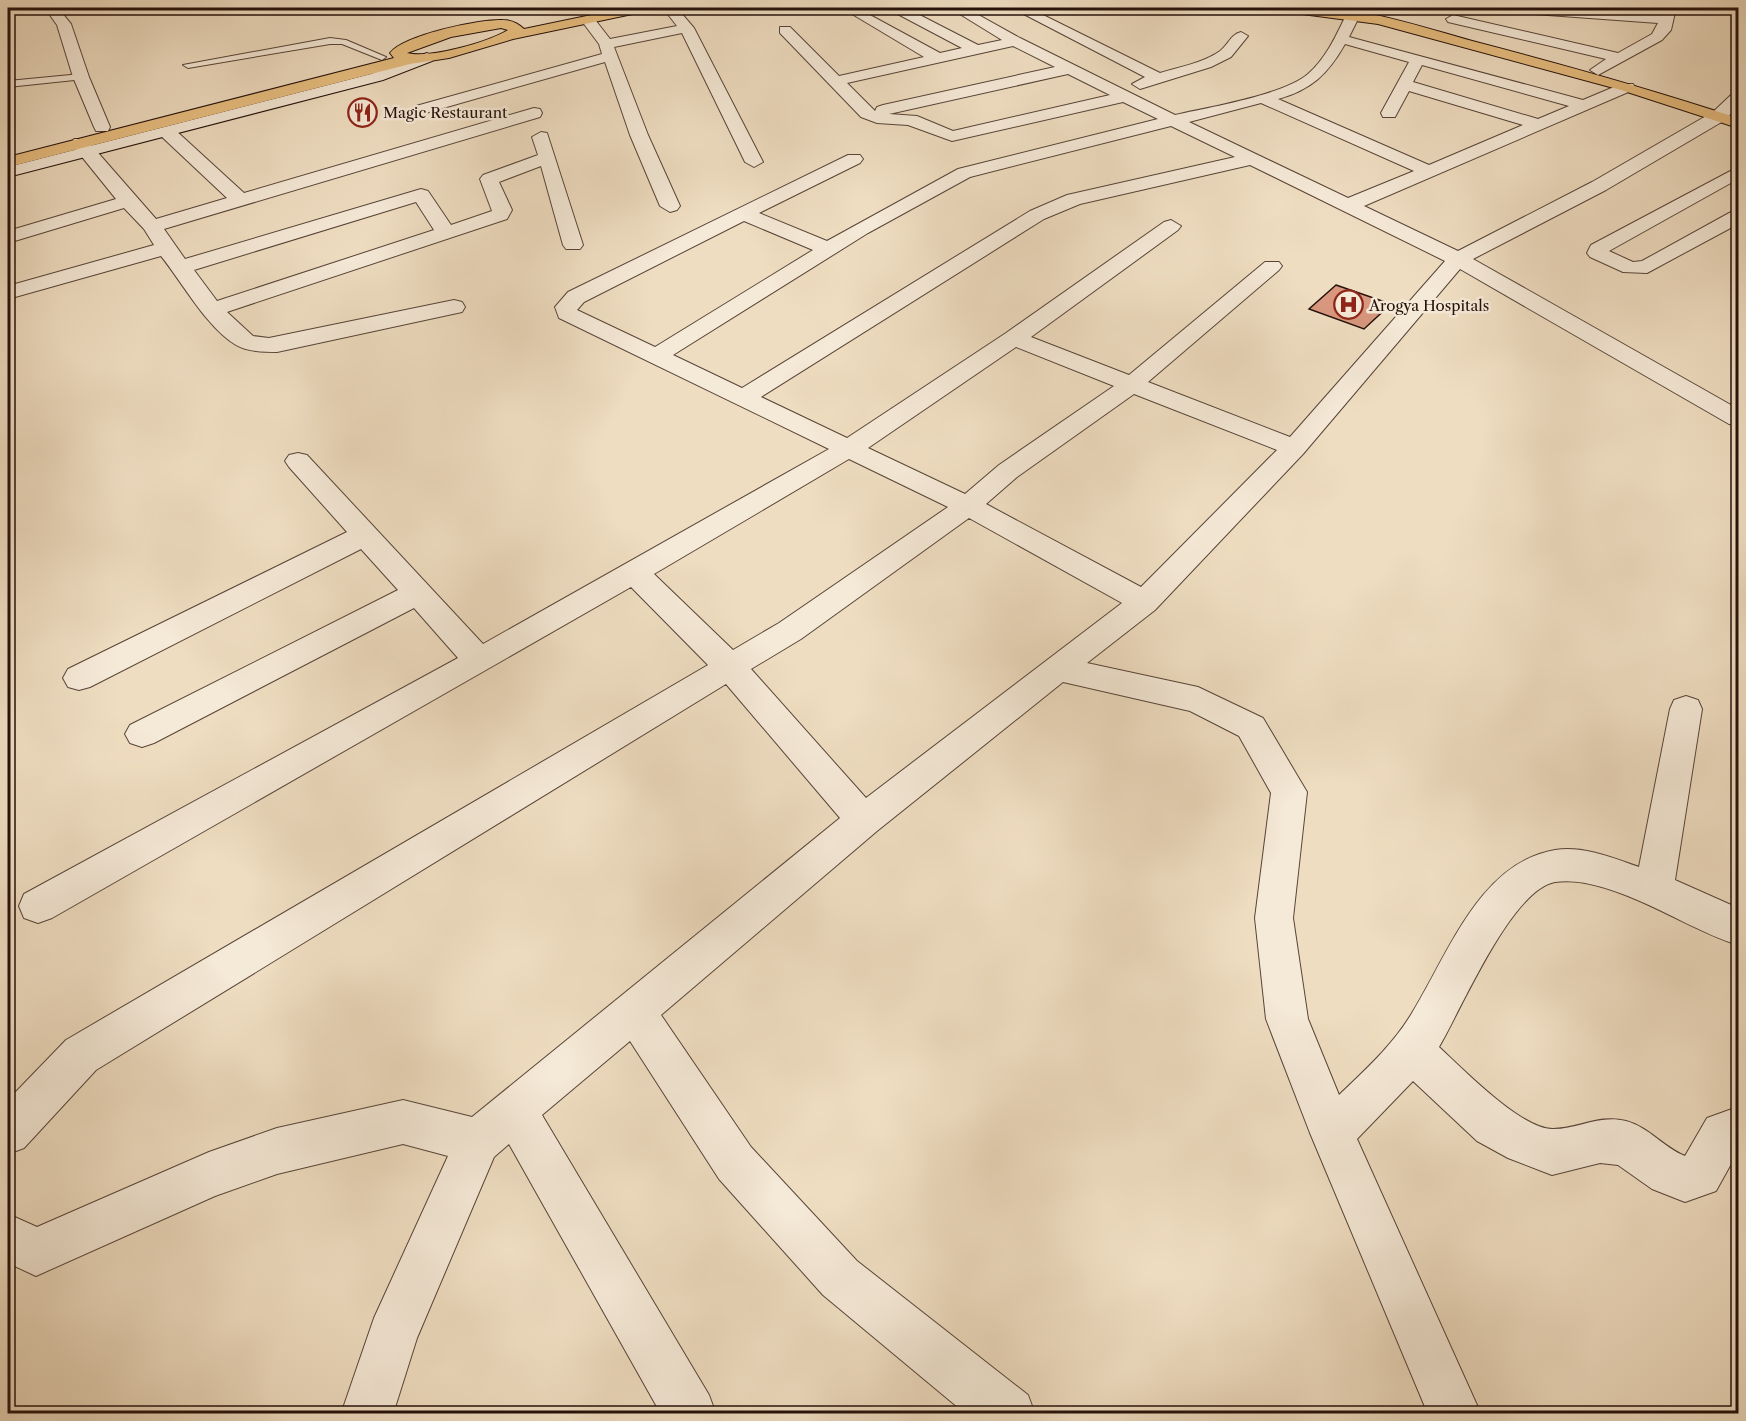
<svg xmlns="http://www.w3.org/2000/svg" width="1746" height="1421" viewBox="0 0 1746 1421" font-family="'Libre Caslon Text',serif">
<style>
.building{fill:#d8977e;stroke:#24110b;stroke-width:1.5}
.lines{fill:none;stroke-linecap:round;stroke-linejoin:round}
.lane-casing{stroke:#574438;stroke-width:2}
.street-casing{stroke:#574438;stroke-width:2}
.secondary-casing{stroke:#24110b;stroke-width:2}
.primary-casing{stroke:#24110b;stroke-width:2}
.lane{fill:#f5e9d7;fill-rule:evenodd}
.street{fill:#f5e9d7;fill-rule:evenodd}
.secondary{fill:#f5e9d7;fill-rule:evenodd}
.primary{fill:#e8be80;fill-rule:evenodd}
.labels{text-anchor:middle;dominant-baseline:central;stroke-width:5;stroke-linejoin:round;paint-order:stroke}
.far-poi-label{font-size:15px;fill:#24110b;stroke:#f5e9d7;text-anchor:start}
</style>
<rect width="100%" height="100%" fill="#efddc1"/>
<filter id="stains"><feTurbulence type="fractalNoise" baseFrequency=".00333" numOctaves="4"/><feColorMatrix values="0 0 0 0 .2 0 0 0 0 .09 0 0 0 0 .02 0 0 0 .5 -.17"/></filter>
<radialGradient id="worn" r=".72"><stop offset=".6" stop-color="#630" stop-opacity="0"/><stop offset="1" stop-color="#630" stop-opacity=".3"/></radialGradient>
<!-- building -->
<polygon class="building" points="1336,285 1391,304 1364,329 1309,309"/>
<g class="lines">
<defs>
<g id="lane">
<polygon points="330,38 346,40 386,57 382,60 342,44 330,44 188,68 183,65"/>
<polygon points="81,74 84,75 84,79 8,87 8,81"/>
</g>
<g id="street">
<polygon points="45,8 58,8 71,24 89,77 110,127 108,131 96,131 94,127 73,77 57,25"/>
<polygon points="663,8 677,8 694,28 763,162 754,167 745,162 682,33 614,47 648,135 680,206 677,210 670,212 660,206 630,135 605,62 422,114 414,109 416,106 602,54 599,44 581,20 583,17 593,17 610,39 677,26"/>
<path d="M842,8H857L940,53L962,48L892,11L891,8H906L978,45L1002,40L950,8H966L1020,38L1175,115C1209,107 1284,95 1308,74C1326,58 1336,36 1346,15L1353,11L1360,15L1349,37L1583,100L1621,84H1633L1635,87L1633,90L1364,206L1458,251L1592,182L1713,112L1732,94L1738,92V106L1725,120L1606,190L1473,259L1738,409V426L1729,424L1460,269L1303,454L1155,610L1087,663L1198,687L1263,718L1301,782L1307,792L1293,918L1308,1019L1339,1095C1365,1070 1393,1045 1412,1013C1448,955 1479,863 1555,850C1582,845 1614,858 1639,867L1670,709L1674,700L1686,696L1698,700L1702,709L1675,880L1738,908V945C1703,934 1669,913 1635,899C1612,889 1580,878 1555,882C1511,890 1461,1010 1439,1047C1462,1068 1522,1130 1553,1129C1578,1129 1600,1114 1626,1121C1649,1127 1664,1148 1685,1156L1707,1118L1732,1109L1738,1111V1156L1736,1155L1716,1191L1685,1202L1652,1189L1618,1165L1600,1163L1552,1175L1508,1158L1477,1141L1413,1081L1357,1139L1481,1414H1428L1310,1133L1266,1019L1255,918L1271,793L1239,736L1190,711L1063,682L877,831L661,1015L751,1147L857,1261L1028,1395L1035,1414H966L823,1295L719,1179L630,1041L542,1115L709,1395L716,1414H661L509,1144L494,1157L417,1338L393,1414H341L374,1318L448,1156L403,1144L277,1174L215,1196L36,1276L8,1263V1214L37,1227L209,1152L277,1128L403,1100L472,1117L840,818L726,684L96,1070L24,1148L8,1154V1100L66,1040L708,665L631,587L52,918L38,923L24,918L19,906L24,894L458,658L414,608L154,743L142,747L130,743L125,734L130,725L398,590L361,549L90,687L79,690L68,687L63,678L68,669L347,532L289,467L285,461L289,455L298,453L307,455L483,644L829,449L559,318L555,307L568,292L848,155H860L863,159L860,163L759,213L827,241L958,169L1158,119L1123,102L952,141L908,125L877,123L861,117L780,33V27H790L839,76L924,57ZM1345,44L1409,62L1381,113L1383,117H1395L1409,91L1523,125L1429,165L1278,99C1311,90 1328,74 1345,44ZM1013,46L1055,67L883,105L877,107L875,111L847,83ZM1422,65L1569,106L1538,119L1413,82ZM1068,74L1110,95L953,131L917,116L889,114ZM1261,103L1414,171L1348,198L1189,122ZM1171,126L1235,157L1067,195L1030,211L742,388L673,355L868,233L970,177ZM1250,165L1445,261L1290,437L1148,382L1279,270L1282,266L1279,262H1265L1129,375L1031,337L1178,230L1181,226L1171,220L1164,222L1006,333L847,438L761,397L1044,219L1080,204ZM744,221L813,250L655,347L577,310L584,302ZM1016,347L1114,386L999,465L965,494L868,448ZM1134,394L1277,450L1141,587L986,504L1017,477ZM849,459L948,507L779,623L733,650L654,574ZM969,518L1122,603L866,798L751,669L801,639Z"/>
<path d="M1012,8H1029L1160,73C1179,67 1203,63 1220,51C1228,45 1231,34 1241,32L1248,36L1231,57L1211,67L1140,89L1132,84L1145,77Z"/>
<polygon points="1501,8 1560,8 1660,14 1663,8 1676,8 1671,30 1662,40 1598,75 1590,70 1606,59 1448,22 1446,19 1453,15 1618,53 1652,34 1658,23 1508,12"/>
<path d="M534,108L540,109L542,113L540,117L164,229L185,259L421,189L428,191L451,225L492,211L480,179L483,175L538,155L532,137L541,132L547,133L583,245L580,249H566L563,245L541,166L499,182L512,210L507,219L227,312L253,336L269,338L454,300L462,302L465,307L462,312L277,352C264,352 248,352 236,345C207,328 182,282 161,256L8,299V286L154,245L144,229L124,208L8,243V231L116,199L74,147L71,143L74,139H86L156,219L227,198L161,136L158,132L161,128H173L244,193ZM416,202L434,230L217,301L194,270Z"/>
<polygon points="1738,167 1738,179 1609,251 1633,262 1642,261 1731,212 1738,210 1738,224 1647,273 1623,272 1590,257 1587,253 1591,245"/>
</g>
<polygon id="secondary" points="427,53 435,58 432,61 383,80 8,177 8,167 371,74"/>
<g id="primary">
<path d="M625,8H649L642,12L513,39L449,58L410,64L8,167V157L394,58L390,53C404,35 479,19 503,20C511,20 518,23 524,29ZM501,28L508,30C488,42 430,59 407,53L451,37Z"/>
<path d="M1280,8C1345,0 1414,25 1476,42C1564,65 1652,90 1738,118V128L1621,90L1378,24L1287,12Z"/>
</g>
</defs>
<!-- lane casing -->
<use href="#lane" class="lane-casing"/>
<!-- street casing -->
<use href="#street" class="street-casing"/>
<!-- secondary casing -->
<use href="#secondary" class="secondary-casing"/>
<!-- primary casing -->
<use href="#primary" class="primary-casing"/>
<!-- lane -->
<use href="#lane" class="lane"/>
<!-- street -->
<use href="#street" class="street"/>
<!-- secondary -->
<use href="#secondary" class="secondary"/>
<!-- primary -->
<use href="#primary" class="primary"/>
</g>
<!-- icons -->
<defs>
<symbol id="restaurant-ring" viewBox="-11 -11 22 22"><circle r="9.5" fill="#f5e9d7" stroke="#8f2418" stroke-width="1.5"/><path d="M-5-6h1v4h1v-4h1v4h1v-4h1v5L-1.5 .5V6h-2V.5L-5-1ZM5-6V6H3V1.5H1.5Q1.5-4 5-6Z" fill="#8f2418"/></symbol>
<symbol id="hospital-ring" viewBox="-11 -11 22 22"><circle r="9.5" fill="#f5e9d7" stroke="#8f2418" stroke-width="1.5"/><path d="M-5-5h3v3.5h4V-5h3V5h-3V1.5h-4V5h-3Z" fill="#8f2418"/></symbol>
</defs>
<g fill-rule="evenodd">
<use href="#restaurant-ring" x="346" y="96" width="33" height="33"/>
<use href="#hospital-ring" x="1332" y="288" width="33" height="33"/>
</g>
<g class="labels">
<!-- far-poi labels -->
<g class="far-poi-label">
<text x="383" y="112">Magic Restaurant</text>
<text x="1369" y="305">Arogya Hospitals</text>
</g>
</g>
<!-- margin -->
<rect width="1746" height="1421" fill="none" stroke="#efddc1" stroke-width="30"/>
<rect x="9" y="9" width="1728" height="1403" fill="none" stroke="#24110b" stroke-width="3"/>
<rect x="15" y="15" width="1716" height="1391" fill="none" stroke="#24110b" stroke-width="1.5"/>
<rect width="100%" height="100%" filter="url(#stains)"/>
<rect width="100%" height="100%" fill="url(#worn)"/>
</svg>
